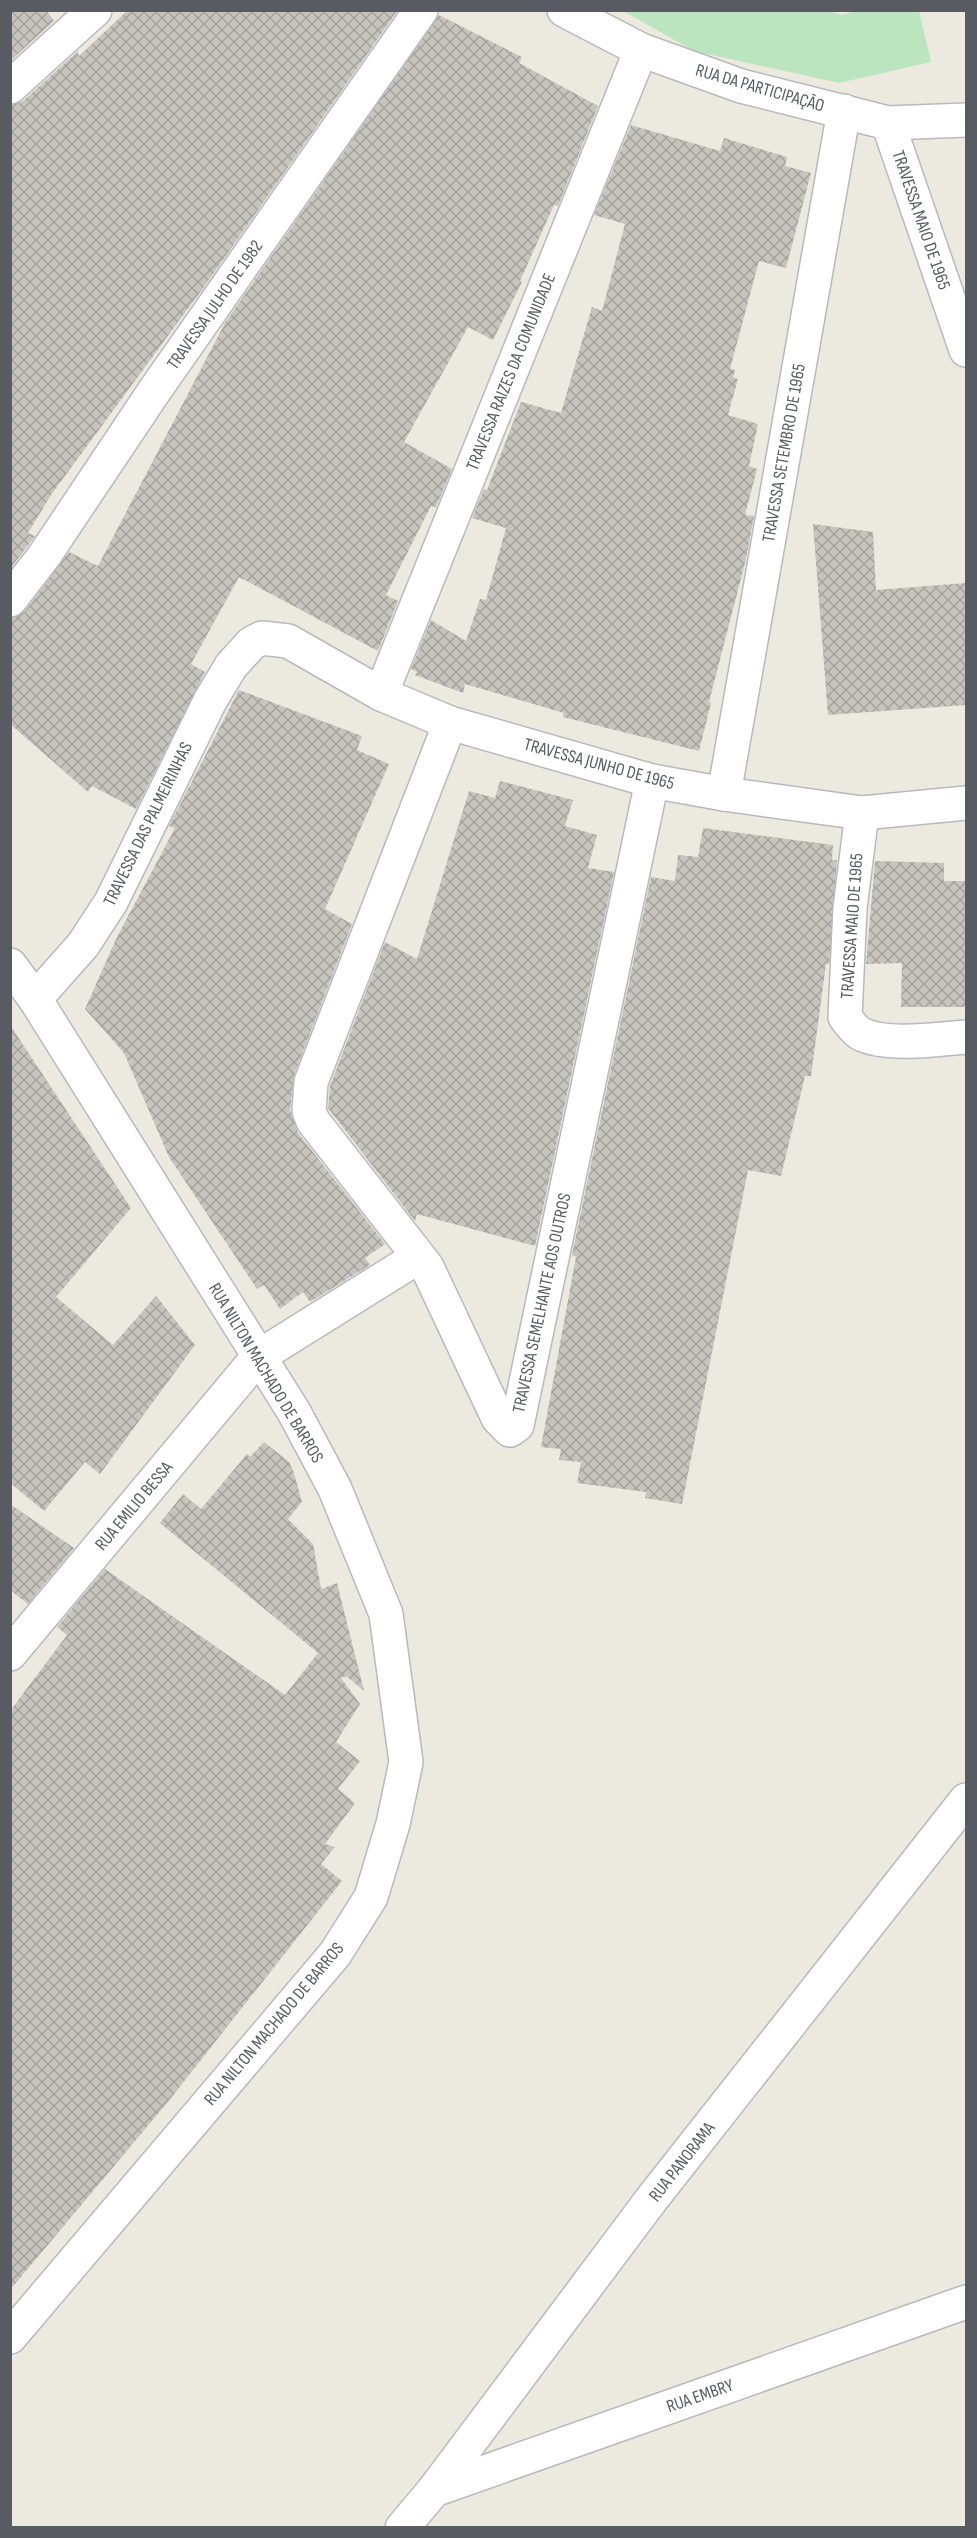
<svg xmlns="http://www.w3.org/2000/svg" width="977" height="2538" viewBox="0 0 977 2538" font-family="'Sofia Sans Condensed',sans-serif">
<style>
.park{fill:#bbe5be}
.building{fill:url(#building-cross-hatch)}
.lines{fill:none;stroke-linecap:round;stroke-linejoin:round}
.minor-casing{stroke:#b7b9bf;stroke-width:36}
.minor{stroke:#fff;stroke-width:33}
.labels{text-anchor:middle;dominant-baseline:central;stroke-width:5;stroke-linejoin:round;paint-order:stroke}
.street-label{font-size:18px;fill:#585b61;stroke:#fff}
</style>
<defs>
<pattern id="building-cross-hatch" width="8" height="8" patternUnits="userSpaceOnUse" patternTransform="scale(1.5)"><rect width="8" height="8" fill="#c7c4bd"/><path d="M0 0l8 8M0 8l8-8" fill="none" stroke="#a4a29d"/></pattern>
</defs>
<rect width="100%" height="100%" fill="#eceadf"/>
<!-- park -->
<polygon class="park" points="824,10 842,15 855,11 919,11 931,62 839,83 694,51 623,11"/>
<!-- building -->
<g class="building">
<polygon points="10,10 46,10 54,21 10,61"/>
<polygon points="128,10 398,10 209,280 51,495 28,533 35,536 10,569 10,105 23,101 77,52 79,56"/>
<polygon points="439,15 522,57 519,63 598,106 558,206 554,205 520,281 522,282 493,340 468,327 404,442 452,469 436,507 431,506 386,595 398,601 378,651 239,577 191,664 205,672 136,809 92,786 88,792 10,724 10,618 25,611 69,552 98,566 225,323"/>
<polygon points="631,125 720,151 724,138 787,157 785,166 811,173 786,268 759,261 730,369 735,370 733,377 738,379 728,415 758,424 749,466 757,469 745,515 754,516 746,559 709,702 711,703 699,751 563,717 564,713 465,684 463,693 415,675 417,672 411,669 431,620 466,641 480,599 486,600 506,528 472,518 484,489 487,490 521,402 561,413 592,307 602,311 625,224 594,215"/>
<polygon points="813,524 873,532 876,590 966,583 966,705 828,715"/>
<polygon points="239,690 362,736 357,750 389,764 325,909 352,924 294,1075 290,1110 298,1133 385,1244 365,1258 370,1265 310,1302 303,1292 280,1309 264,1285 257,1289 169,1157 124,1053 85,1009 117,937 175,828 169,826"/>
<polygon points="500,781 573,800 565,826 597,835 588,868 614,872 535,1246 417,1214 415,1221 328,1108 330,1086 385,942 417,959 469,791 495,798"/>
<polygon points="703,828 833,845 832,860 837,860 829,964 826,964 811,1076 805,1076 781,1176 748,1170 682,1504 645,1498 646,1492 577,1483 581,1462 559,1460 561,1449 541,1447 576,1257 572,1255 651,877 675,881 678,855 698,857"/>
<polygon points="875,861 944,863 944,881 966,881 966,1007 901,1007 902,963 866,964"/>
<polygon points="10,1025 131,1208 56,1297 113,1345 156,1296 195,1345 100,1474 85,1462 44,1511 10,1483"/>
<polygon points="264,1442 289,1462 294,1473 302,1502 288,1519 313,1544 321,1589 337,1583 364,1691 346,1676 341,1678 360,1704 336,1742 360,1761 338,1789 355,1803 325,1844 335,1847 321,1864 342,1881 167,2103 10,2290 10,1711 67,1635 57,1627 105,1569 285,1695 318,1653 160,1523 183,1494 201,1509 247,1454 250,1457"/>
<polygon points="10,1504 74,1548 28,1604 10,1590"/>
</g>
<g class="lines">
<defs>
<g id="minor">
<polyline points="564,10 641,50 741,86 888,123 966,120"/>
<polyline points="10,87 95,10"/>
<polyline points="888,123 966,350"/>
<polyline points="10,600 44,556 155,390 421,10"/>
<polyline points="381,694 641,50"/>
<polyline points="450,723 311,1082 309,1111 313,1121 427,1267 498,1418 510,1430 517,1425 652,781"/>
<polyline points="724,794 844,111"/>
<path d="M862,813L850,908L845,1017C849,1022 855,1031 861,1034C888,1047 937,1039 966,1037"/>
<polyline points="10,965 35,999 294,1412 335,1489 386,1614 406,1762 393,1824 371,1897 335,1954 10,2337"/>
<polyline points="35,999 83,945 111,902 210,701 231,666 252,643 262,638 288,641 381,694 450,723 652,781 724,794 862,813 966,803"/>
<polyline points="10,1654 258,1357 418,1257"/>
<polyline points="434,2490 966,2302"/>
<polyline points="402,2528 434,2490 651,2200 966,1800"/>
</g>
</defs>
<!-- minor casing -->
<use href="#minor" class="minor-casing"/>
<!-- minor -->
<use href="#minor" class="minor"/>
</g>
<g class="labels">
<!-- street labels -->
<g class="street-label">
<text transform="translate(760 88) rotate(16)">RUA DA PARTICIPAÇÃO</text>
<text transform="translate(921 220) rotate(71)">TRAVESSA MAIO DE 1965</text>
<text transform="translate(215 305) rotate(-55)">TRAVESSA JULHO DE 1982</text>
<text transform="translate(511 372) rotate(-68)">TRAVESSA RAIZES DA COMUNIDADE</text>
<text transform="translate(784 453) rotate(-80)">TRAVESSA SETEMBRO DE 1965</text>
<text transform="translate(599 764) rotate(15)">TRAVESSA JUNHO DE 1965</text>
<text transform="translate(148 824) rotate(-64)">TRAVESSA DAS PALMEIRINHAS</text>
<text transform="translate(852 926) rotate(-86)">TRAVESSA MAIO DE 1965</text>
<text transform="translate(542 1303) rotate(-78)">TRAVESSA SEMELHANTE AOS OUTROS</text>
<text transform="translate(266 1373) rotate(59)">RUA NILTON MACHADO DE BARROS</text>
<text transform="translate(134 1506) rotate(-50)">RUA EMILIO BESSA</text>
<text transform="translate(274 2024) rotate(-50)">RUA NILTON MACHADO DE BARROS</text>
<text transform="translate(682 2162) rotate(-52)">RUA PANORAMA</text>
<text transform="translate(700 2396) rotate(-19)">RUA EMBRY</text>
</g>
</g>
<!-- border -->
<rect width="977" height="2538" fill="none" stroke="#585b61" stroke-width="24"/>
</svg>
